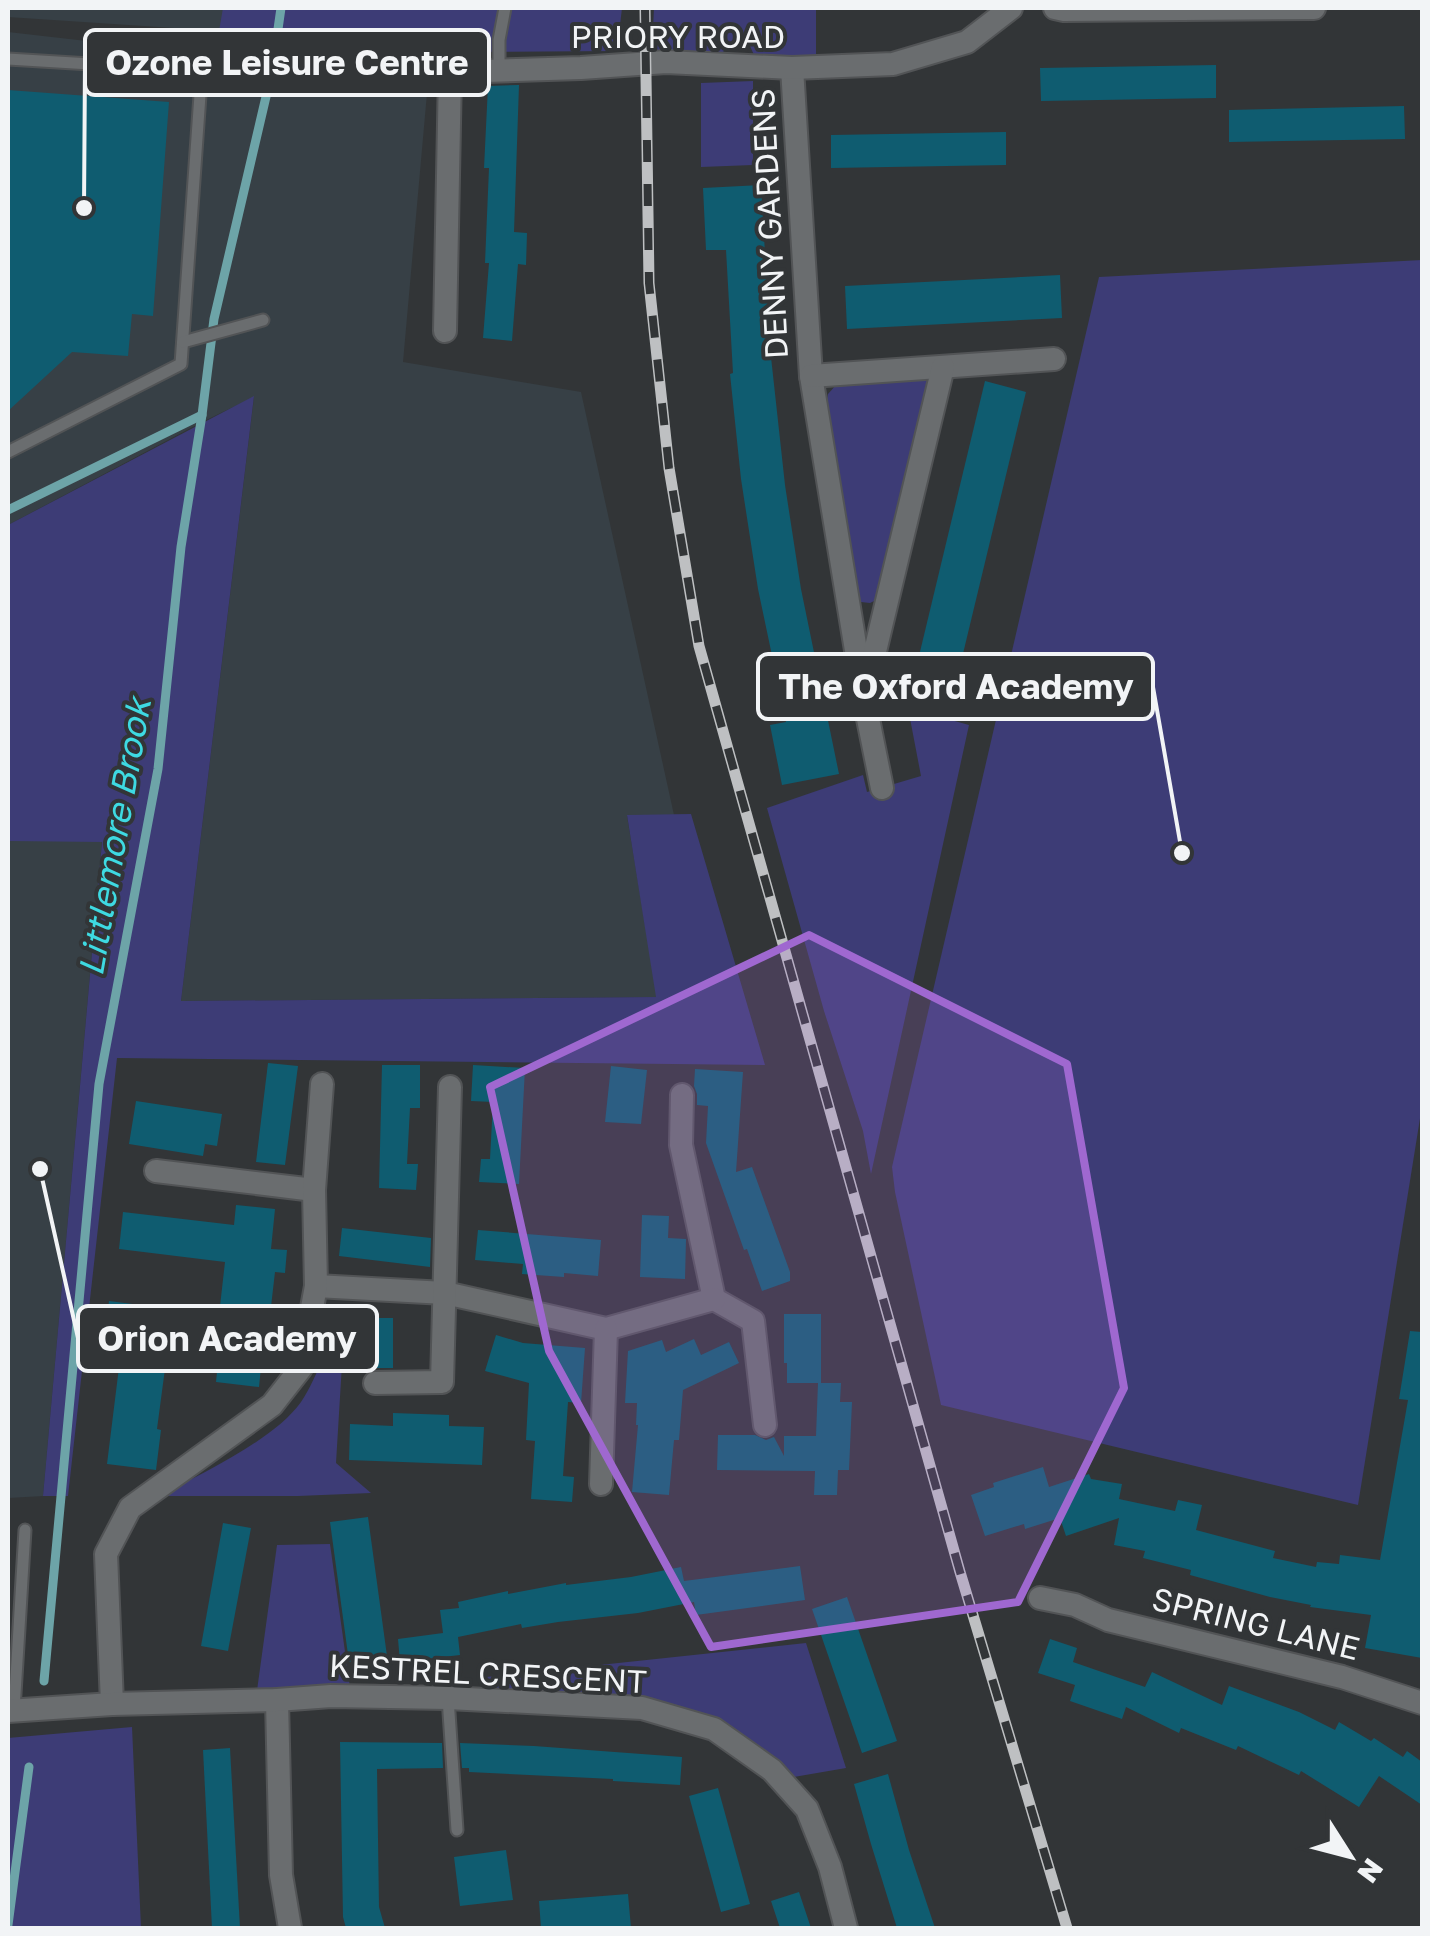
<svg xmlns="http://www.w3.org/2000/svg" width="1430" height="1936" viewBox="0 0 1430 1936" font-family="'Golos Text',sans-serif">
<style>
.built{fill:#374046}
.green{fill:#3d3c76}
.lines{fill:none;stroke-linecap:round;stroke-linejoin:round}
.stream{stroke:#6da4a8;stroke-width:9}
.building{fill:#0f5c70}
.lane-casing{stroke:#525456;stroke-width:15}
.street-casing{stroke:#525456;stroke-width:26}
.lane{stroke:#6a6d6f;stroke-width:11}
.street{stroke:#6a6d6f;stroke-width:22}
.rail-casing{stroke:#bec0c2;stroke-width:11}
.rail{stroke:#323537;stroke-width:8;stroke-dasharray:22;stroke-linecap:butt}
.marked{fill:#9f68d0;fill-opacity:0.2;stroke:#9f68d0;stroke-width:8;stroke-linejoin:round}
.labels{text-anchor:middle;dominant-baseline:central;stroke-width:8;stroke-linejoin:round;paint-order:stroke}
.street-label{font-size:32px;fill:#f2f4f6;stroke:#323537}
.water-label{font-size:35px;font-style:italic;fill:#3edae2;stroke:#323537}
.leader{fill:none;stroke:#f2f4f6;stroke-width:4}
.callout-dot{fill:#f2f4f6;stroke:#323537;stroke-width:4}
.callout{fill:#323537;stroke:#f2f4f6;stroke-width:4}
.callout-label{font-size:35px;text-anchor:middle;font-weight:bold;fill:#f2f4f6}
</style>
<rect width="100%" height="100%" fill="#323537"/>
<!-- built -->
<g class="built">
<polygon points="8,8 257,8 252,36 219,31 8,17"/>
<polygon points="8,32 244,59 289,78 428,82 403,362 581,392 674,815 627,816 657,997 181,1001 254,397 200,423 8,525"/>
<polygon points="8,841 102,841 43,1496 8,1498"/>
</g>
<!-- green -->
<g class="green">
<polygon points="223,8 622,8 617,51 448,52 219,31"/>
<polygon points="654,8 816,8 816,55 754,55 750,46 726,45 722,55 689,57 652,50"/>
<polygon points="753,81 753,165 701,167 701,83"/>
<polygon points="1422,260 1422,1106 1358,1505 941,1405 895,1192 892,1167 1099,277"/>
<polygon points="922,377 927,381 930,390 878,599 870,603 861,602 855,595 826,406 828,394 837,384"/>
<polygon points="254,396 181,1001 656,997 627,815 691,814 765,1065 117,1058 68,1496 43,1496 102,842 8,841 8,525"/>
<polygon points="908,708 969,725 871,1174 863,1131 824,1011 767,808 863,775 867,792 921,776"/>
<path d="M323,1360L342,1364L336,1463L371,1493L298,1496H160C202,1473 274,1440 301,1402C310,1389 316,1373 323,1360Z"/>
<polygon points="330,1544 352,1702 255,1705 277,1545"/>
<polygon points="806,1643 846,1768 788,1778 715,1726 490,1702 486,1677"/>
<polygon points="132,1727 141,1928 8,1928 8,1738"/>
</g>
<g class="lines">
<!-- stream -->
<g class="stream">
<polyline points="8,510 202,415"/>
<polyline points="44,1681 99,1084 158,769 181,547 202,415 214,319 272,71 281,8"/>
<polyline points="8,1925 29,1767"/>
</g>
</g>
<!-- building -->
<g class="building">
<polygon points="1216,65 1216,98 1041,101 1040,68"/>
<polygon points="519,85 514,232 527,233 526,265 518,264 512,341 483,338 489,263 485,263 489,168 484,168 488,86"/>
<polygon points="8,90 169,102 153,316 132,314 128,356 72,352 8,411"/>
<polygon points="1404,106 1405,139 1229,142 1229,110"/>
<polygon points="1006,132 1006,165 831,168 831,135"/>
<polygon points="761,185 771,357 785,485 801,589 839,774 782,785 770,725 786,722 758,589 741,479 730,374 733,373 726,250 706,250 703,188"/>
<polygon points="1060,275 1062,318 847,329 845,286"/>
<polygon points="985,381 1026,392 948,716 907,706"/>
<polygon points="268,1063 298,1066 285,1165 256,1162"/>
<polygon points="382,1065 420,1065 420,1108 410,1108 407,1164 418,1164 416,1190 379,1188"/>
<polygon points="473,1065 525,1068 519,1184 479,1182 481,1159 490,1159 493,1102 471,1101"/>
<polygon points="611,1066 647,1070 641,1124 605,1122"/>
<polygon points="695,1069 743,1072 736,1172 752,1167 790,1272 790,1281 762,1291 747,1249 744,1250 706,1143 708,1106 697,1105 697,1094 694,1086"/>
<polygon points="136,1101 222,1114 217,1146 205,1144 203,1156 129,1144"/>
<polygon points="236,1205 275,1209 271,1249 287,1250 285,1273 275,1272 269,1324 281,1326 279,1348 263,1347 259,1387 216,1382 219,1352 168,1346 157,1429 161,1430 156,1470 107,1464 122,1343 104,1341 109,1301 219,1315 225,1262 119,1249 123,1212 234,1225"/>
<polygon points="642,1215 669,1216 668,1238 686,1239 685,1279 640,1277"/>
<polygon points="342,1228 431,1238 430,1267 339,1256"/>
<polygon points="478,1230 601,1240 598,1276 564,1273 564,1277 522,1274 523,1264 475,1260"/>
<polygon points="784,1314 821,1314 821,1383 787,1383 787,1363 784,1363"/>
<polygon points="355,1318 393,1318 393,1368 355,1368 355,1353 342,1353 342,1331 355,1331"/>
<polygon points="1410,1331 1422,1332 1422,1658 1365,1648 1371,1615 1310,1607 1311,1605 1270,1597 1190,1575 1191,1570 1143,1558 1145,1551 1114,1545 1119,1518 1066,1536 1060,1518 1025,1529 1024,1524 985,1536 971,1495 994,1487 993,1483 1043,1467 1049,1487 1089,1474 1091,1479 1122,1484 1119,1499 1175,1511 1178,1500 1202,1505 1196,1530 1275,1551 1273,1558 1316,1567 1317,1562 1339,1564 1340,1555 1380,1560 1408,1400 1399,1399"/>
<polygon points="496,1335 523,1343 585,1348 581,1403 568,1402 563,1476 574,1477 572,1502 531,1499 535,1441 526,1440 529,1383 485,1371"/>
<polygon points="694,1339 701,1355 729,1342 739,1363 683,1390 679,1440 674,1440 669,1495 632,1492 638,1425 636,1425 637,1403 625,1403 628,1351 662,1340 666,1352"/>
<polygon points="818,1383 841,1383 840,1402 852,1402 849,1470 838,1470 837,1495 814,1495 815,1471 717,1470 718,1435 755,1435 766,1440 774,1437 784,1456 784,1436 816,1436"/>
<polygon points="393,1413 449,1415 449,1426 484,1427 482,1465 349,1460 350,1424 393,1426"/>
<polygon points="368,1517 387,1656 349,1662 330,1522"/>
<polygon points="223,1523 251,1528 228,1651 201,1646"/>
<polygon points="800,1566 805,1600 696,1615 694,1602 638,1613 558,1622 522,1628 521,1624 458,1637 460,1655 400,1662 398,1639 443,1633 440,1610 459,1608 458,1602 508,1591 508,1594 566,1583 566,1585 631,1577 681,1567 684,1581"/>
<polygon points="847,1597 897,1741 862,1753 812,1609"/>
<polygon points="1050,1639 1077,1648 1073,1662 1145,1687 1152,1672 1222,1705 1229,1686 1299,1712 1335,1730 1339,1722 1371,1741 1374,1738 1403,1757 1407,1751 1422,1762 1422,1805 1379,1776 1359,1807 1301,1771 1299,1775 1238,1746 1236,1750 1181,1728 1179,1733 1126,1707 1122,1719 1070,1701 1075,1685 1038,1673"/>
<polygon points="340,1742 442,1743 443,1768 377,1769 379,1907 385,1928 346,1928 343,1917"/>
<polygon points="460,1743 534,1746 682,1757 680,1785 613,1781 613,1779 469,1772 469,1768 462,1768"/>
<polygon points="230,1748 240,1928 212,1928 203,1750"/>
<polygon points="888,1774 909,1850 935,1928 897,1928 871,1844 854,1784"/>
<polygon points="718,1788 750,1904 721,1912 689,1796"/>
<polygon points="506,1850 513,1900 460,1906 454,1857"/>
<polygon points="799,1892 811,1928 780,1928 771,1901"/>
<polygon points="628,1894 631,1928 584,1928 583,1927 541,1928 539,1901"/>
</g>
<g class="lines">
<defs>
<g id="lane">
<polyline points="8,59 189,70 201,81 181,364 8,452"/>
<polyline points="499,69 499,40 505,8"/>
<polyline points="183,342 263,320"/>
<polyline points="448,1698 457,1830"/>
<polyline points="14,1710 25,1530"/>
</g>
<g id="street">
<polyline points="1055,8 1064,10 1314,8"/>
<polyline points="792,68 811,376 864,699 882,788"/>
<polyline points="445,331 450,72 581,68 666,62 792,68 893,64 967,42 1011,8"/>
<polyline points="811,376 1054,359"/>
<polyline points="866,689 943,367"/>
<polyline points="682,1095 681,1145 714,1299 753,1321 765,1425"/>
<polyline points="156,1171 314,1190"/>
<polyline points="316,1286 445,1293 606,1329 714,1299"/>
<polyline points="375,1383 442,1382 450,1087"/>
<polyline points="601,1484 606,1329"/>
<polyline points="1040,1598 1075,1605 1108,1620 1342,1677 1422,1703"/>
<polyline points="277,1700 281,1875 290,1928"/>
<polyline points="112,1704 106,1554 130,1508 272,1405 301,1368 316,1286 314,1190 322,1084"/>
<polyline points="8,1711 112,1704 277,1700 331,1696 448,1698 642,1708 714,1729 772,1770 807,1809 830,1867 846,1928"/>
</g>
</defs>
<!-- lane casing -->
<use href="#lane" class="lane-casing"/>
<!-- street casing -->
<use href="#street" class="street-casing"/>
<!-- lane -->
<use href="#lane" class="lane"/>
<!-- street -->
<use href="#street" class="street"/>
<defs>
<polyline id="rail" points="645,8 649,283 669,468 699,646 960,1572 1067,1928"/>
</defs>
<!-- rail casing -->
<use href="#rail" class="rail-casing"/>
<!-- rail -->
<use href="#rail" class="rail"/>
</g>
<!-- marked area -->
<path class="marked" d="M809,935L1067,1064L1124,1388L1018,1602L711,1647L549,1351L490,1087Z"/>
<g class="labels">
<!-- street labels -->
<g class="street-label">
<text x="678" y="36">PRIORY ROAD</text>
<text transform="translate(769 224) rotate(-93)">DENNY GARDENS</text>
<text transform="translate(1256 1623) rotate(14)">SPRING LANE</text>
<text transform="translate(488 1673) rotate(3)">KESTREL CRESCENT</text>
</g>
<!-- water labels -->
<g class="water-label">
<text transform="translate(114 837) rotate(-80)">Littlemore Brook</text>
</g>
</g>
<!-- callouts -->
<path class="leader" d="M84 208L85 63M1182 853L1153 687M40 1169L78 1338"/>
<g class="callout-dot">
<circle cx="84" cy="208" r="10"/>
<circle cx="1182" cy="853" r="10"/>
<circle cx="40" cy="1169" r="10"/>
</g>
<g class="callout">
<rect x="85" y="30" width="404" height="65" rx="10"/>
<rect x="758" y="654" width="395" height="65" rx="10"/>
<rect x="78" y="1306" width="299" height="65" rx="10"/>
</g>
<g class="callout-label">
<text x="287" y="75">Ozone Leisure Centre</text>
<text x="956" y="699">The Oxford Academy</text>
<text x="227" y="1351">Orion Academy</text>
</g>
<!-- border -->
<rect width="1430" height="1936" fill="none" stroke="#f2f4f6" stroke-width="20"/>
<!-- north arrow -->
<g transform="translate(1350 1856) rotate(126)" stroke="#323537" stroke-width="8" paint-order="stroke">
<path d="M0-8L18 38L0 25L-18 38Z" fill="#f2f4f6"/>
<text y="-15" font-size="28" font-weight="bold" text-anchor="middle" fill="#f2f4f6">N</text>
</g>
</svg>
